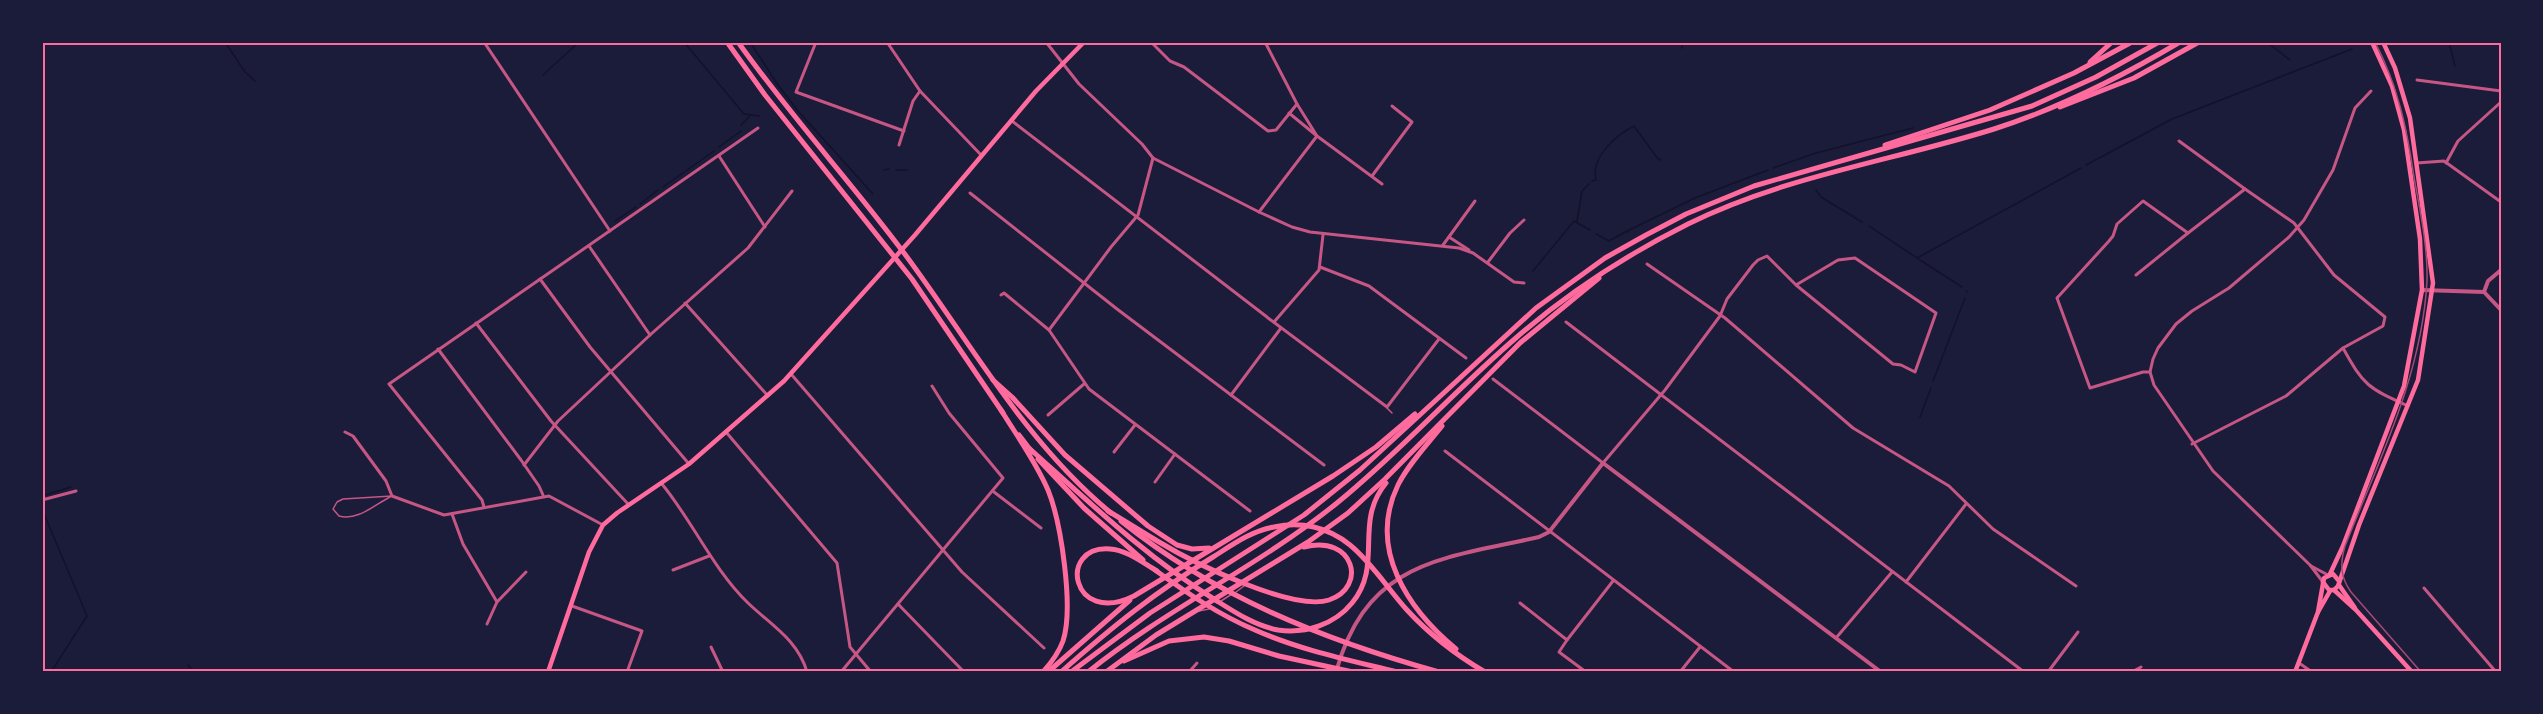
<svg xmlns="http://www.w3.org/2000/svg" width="2543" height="714" viewBox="0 0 2543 714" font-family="'Work Sans',sans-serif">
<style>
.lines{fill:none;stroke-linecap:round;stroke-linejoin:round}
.stream{stroke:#12122b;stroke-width:1.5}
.service{stroke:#c65784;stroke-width:1.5}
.minor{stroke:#c65784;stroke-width:3}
.tertiary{stroke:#c65784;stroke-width:4}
.secondary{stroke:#ff6b9d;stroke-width:4.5}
.trunk{stroke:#ff6b9d;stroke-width:5}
.motorway{stroke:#ff6b9d;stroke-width:5}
.tram{stroke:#a44b75;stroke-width:1.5}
.neatline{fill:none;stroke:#ff6b9d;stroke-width:2}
</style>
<rect width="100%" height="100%" fill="#1b1b3a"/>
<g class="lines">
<!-- stream -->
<g class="stream">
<polyline points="225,42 245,72 255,81"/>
<polyline points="684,42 744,114 759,116"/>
<polyline points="750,42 778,85 798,111 873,194"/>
<polyline points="2267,42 2290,60"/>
<polyline points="2449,42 2455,66"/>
<polyline points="1682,48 1683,42"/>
<polyline points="543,75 579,42"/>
<polyline points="741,125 749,117"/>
<polyline points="719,147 741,131"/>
<polyline points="2086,165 2172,119 2352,49"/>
<polyline points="1773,168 1816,153 1913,128"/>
<polyline points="884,170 889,169"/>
<polyline points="896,170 907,170"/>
<path d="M1592,181L1596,180C1590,158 1616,135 1634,126L1658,159L1661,160"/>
<polyline points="663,187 714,151"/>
<polyline points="1816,190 1821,197 1862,222"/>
<polyline points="640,204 658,190"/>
<polyline points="615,221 636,207"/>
<polyline points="1577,221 1582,191 1589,184"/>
<polyline points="1869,226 1917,258 2081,168"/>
<polyline points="1627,231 1695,198 1768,170"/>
<polyline points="1596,234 1609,241 1627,231 1628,232"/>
<polyline points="1917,258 1962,287"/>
<polyline points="1533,271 1574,221 1590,230"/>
<polyline points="1967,291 1967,292"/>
<polyline points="1933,381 1965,298"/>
<polyline points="1920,417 1931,388"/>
<polyline points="42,496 71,487"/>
<polyline points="42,509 87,616 51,672"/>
<polyline points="188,665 194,672"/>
</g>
<!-- service -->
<g class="service">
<polyline points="1387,408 1392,413"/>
<path d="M392,496C375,504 359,521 339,516L333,509L337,502L343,499Z"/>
<polyline points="1236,592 1244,586"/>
<polyline points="1221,601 1232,594"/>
<polyline points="1199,611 1209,609"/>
</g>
<!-- minor -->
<g class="minor">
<polyline points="484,42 610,231"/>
<polyline points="816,42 796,92 904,131"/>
<polyline points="887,42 920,91 982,156"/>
<polyline points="1046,42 1079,84 1142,144 1153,158 1259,212 1292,227 1310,232 1459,248 1473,253 1514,282 1524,283"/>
<polyline points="1151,42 1170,61 1184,67 1268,131 1276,130 1297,104"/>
<polyline points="1265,42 1297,104 1317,136 1382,184"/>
<polyline points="2417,80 2501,91"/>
<polyline points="1012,121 1267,317"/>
<polyline points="2179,141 2245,189"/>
<polyline points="899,145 913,101 920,91"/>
<polyline points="719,156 765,227"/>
<polyline points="2417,163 2444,161 2501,202"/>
<polyline points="2446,163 2458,141 2501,102"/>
<polyline points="1372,176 1412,122 1392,106"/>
<polyline points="970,193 1117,309 1324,465"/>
<polyline points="1259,212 1317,136 1289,113"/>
<polyline points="1449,237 1469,250"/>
<polyline points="1443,245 1475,201"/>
<polyline points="589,246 650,335"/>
<polyline points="1488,262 1510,233 1524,220"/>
<polyline points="1647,264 1725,318 1853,428 1949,486 1993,529 2076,586"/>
<polyline points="1320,267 1369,286 1466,358"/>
<polyline points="2136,275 2188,233"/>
<polyline points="540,279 590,347 689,464"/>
<polyline points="1001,295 1004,293 1049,330 1089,389 1250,511"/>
<polyline points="685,303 768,396"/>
<polyline points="1268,318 1387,407 1439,339"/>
<polyline points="1274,322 1319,270 1323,235"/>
<polyline points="1566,322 2024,672"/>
<polyline points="476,323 551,421 629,505"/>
<polyline points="1049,330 1111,247 1138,215 1153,158"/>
<path d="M2343,348C2364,386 2368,388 2408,406"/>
<polyline points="438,349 521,460 539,486 543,495"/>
<polyline points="2150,372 2143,372 2090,388 2057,298 2109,241 2113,236 2117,224 2143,201 2188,233 2245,189 2294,223 2334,275 2385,317 2383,326 2343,348 2286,396 2192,444"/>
<polyline points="791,374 962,572 1044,648"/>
<polyline points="1493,379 1603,463 1665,390 1720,316 1727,299 1753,265 1758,260 1767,256 1796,285 1893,364 1901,365 1915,372 1936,313 1855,258 1838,260 1796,285"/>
<polyline points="1231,395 1281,328"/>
<polyline points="1048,415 1084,384"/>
<polyline points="345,432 353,436 386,481 392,496 444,515 549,496 603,525"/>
<polyline points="726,432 837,563 850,647 871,672"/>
<polyline points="1445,451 1734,672"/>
<polyline points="1114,452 1135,425"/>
<polyline points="524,465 558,421 650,335 748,248 792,191"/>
<polyline points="1155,482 1175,454"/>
<path d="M662,484C693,522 713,569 748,603C771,625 798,640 807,672"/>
<polyline points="994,492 1041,528"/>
<polyline points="42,500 76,491"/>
<polyline points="484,507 482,500 389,384 758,128"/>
<polyline points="452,514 463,544 497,602 487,624"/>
<polyline points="2311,566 2328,575"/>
<polyline points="673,570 709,556"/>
<polyline points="1906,582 1966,504"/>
<polyline points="2323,582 2310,565 2213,471 2154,385 2150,372 2153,359 2158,348 2176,324 2192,311 2229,288 2289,237 2304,220 2333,170 2355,108 2371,91"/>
<polyline points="2424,588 2496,672"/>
<polyline points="497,602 526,572"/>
<polyline points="1520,603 1567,640 1613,581"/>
<polyline points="898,604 964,672"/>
<polyline points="572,606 642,631 627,672"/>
<polyline points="1836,638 1892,572"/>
<polyline points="1567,640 1559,652 1586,672"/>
<polyline points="711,647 723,672"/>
<polyline points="2299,663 2312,672"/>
<polyline points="841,672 1003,478 949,413 932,386"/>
<polyline points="1189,672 1197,663"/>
<polyline points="1680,672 1700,647"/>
<polyline points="2048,672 2078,632"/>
<polyline points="2132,672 2141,667"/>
</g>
<!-- tertiary -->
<g class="tertiary">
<polyline points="2422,290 2484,292 2501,310"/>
<polyline points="2484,292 2488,281 2501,270"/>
<path d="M1336,672C1367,560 1442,559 1539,537L1549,532L1603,463L1881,672"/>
</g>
<!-- secondary -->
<g class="secondary">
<polyline points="2330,574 2343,546 2404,386 2422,290 2420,239 2404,130 2392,86 2372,42"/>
<polyline points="2323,582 2329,590 2334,590 2338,586 2359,525 2418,380 2433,283 2410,118 2395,68 2383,42"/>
<polyline points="2339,585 2355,608"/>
<polyline points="2334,590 2356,610 2412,672"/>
<polyline points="2318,612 2324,578 2333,574 2339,581"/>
<polyline points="548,672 589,552 603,525 617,513 689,464 784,381 915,235 1036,91 1084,42"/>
<polyline points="2295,672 2318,612 2330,591"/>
</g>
<!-- trunk -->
<g class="trunk">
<polyline points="727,42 765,95 912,279 1003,413"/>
<path d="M738,42C791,117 853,184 907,257C972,345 1026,443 1111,513"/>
<polyline points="1019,435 1032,452"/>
<polyline points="1038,459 1084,508 1143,560"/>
<path d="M1121,521C1214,596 1324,640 1439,672"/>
<path d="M1155,570C1187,593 1219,615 1255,630C1300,650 1349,660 1397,672"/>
</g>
<!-- motorway -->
<g class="motorway">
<polyline points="2090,62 2112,42"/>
<polyline points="2060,107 2134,78 2199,42"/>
<polyline points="1885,145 1990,110 2074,73 2132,42"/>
<polyline points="993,380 1012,397 1065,455 1148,526 1177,545 1192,549 1209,548"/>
<path d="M1001,410C1017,436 1036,462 1048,490C1061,522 1074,608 1063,641C1059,652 1051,663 1043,672"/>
<path d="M1442,426C1427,445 1409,463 1398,485C1367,549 1408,609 1456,649"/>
<path d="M1030,449C1090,503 1147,558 1217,601C1236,613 1256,626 1278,630C1306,634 1335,624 1352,603C1384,564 1353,523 1386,483"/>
<path d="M1108,511C1125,521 1142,532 1159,542C1192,562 1293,612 1329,600C1368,587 1354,534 1304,547"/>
<path d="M1157,571C1143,563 1127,550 1110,549C1057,545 1071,627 1134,596L1333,476L1376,447L1415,414"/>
<polyline points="1124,661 1169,641 1204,637 1229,641 1279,656 1353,672"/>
<polyline points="1048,672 1130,600"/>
<path d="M1061,672C1112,627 1155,592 1213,557C1232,545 1251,531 1274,527C1301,521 1328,527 1350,545C1372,563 1388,589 1407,610C1430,635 1456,655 1485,672"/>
<polyline points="1071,672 1150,613 1304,515 1360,470 1536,308 1605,258 1646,235 1686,214 1754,186 2032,106 2096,77 2159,42"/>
<path d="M1088,672C1166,609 1259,566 1337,503C1401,451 1455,390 1517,337C1569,292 1626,255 1688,224C1785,176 1892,161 1994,129C2060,108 2121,77 2180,42"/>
<polyline points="1106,672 1156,635 1308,542 1348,513 1385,479 1520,343 1599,278"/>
</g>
<!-- tram -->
<path class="tram" d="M2375,42C2398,86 2407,129 2414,177C2420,211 2428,247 2427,281C2422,375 2379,460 2345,546C2340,563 2340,577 2351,592L2421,672"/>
</g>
<!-- border -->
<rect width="2543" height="714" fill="none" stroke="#1b1b3a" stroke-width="87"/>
<rect x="44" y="44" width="2456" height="626" class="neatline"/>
</svg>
